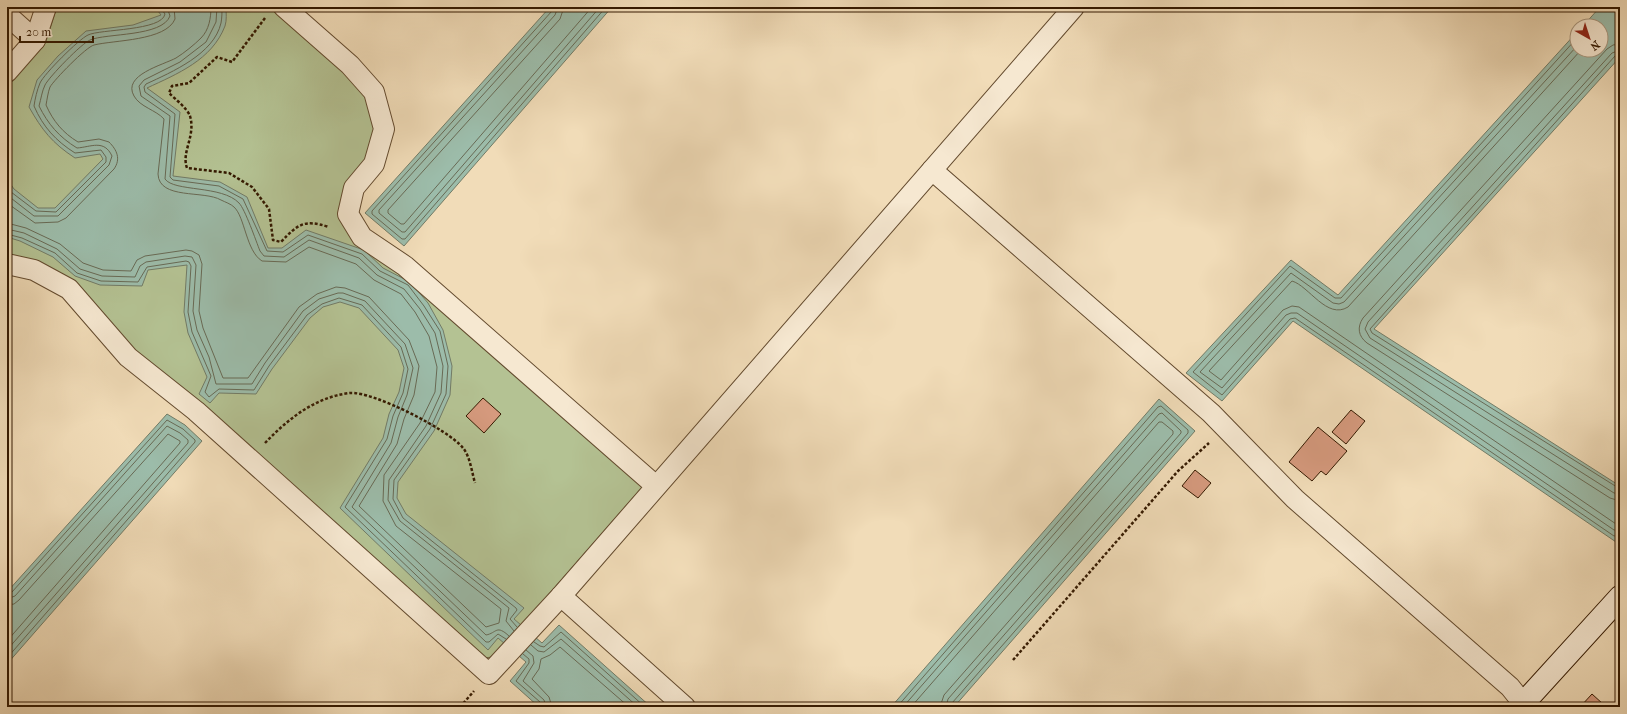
<svg xmlns="http://www.w3.org/2000/svg" width="1627" height="714" viewBox="0 0 1627 714" font-family="'IM FELL French Canon',serif">
<style>
.green{fill:#b4c293;stroke:#746e4a}
.water{fill:#9cbcaa;stroke:#727b66}
.lines{fill:none;stroke-linecap:round;stroke-linejoin:round}
.shore{stroke:#686a55;stroke-width:1}
.building{fill:#d69a7e;stroke:#341900}
.street-casing{stroke:#634a2e;stroke-width:22}
.secondary-casing{stroke:#341900;stroke-width:24}
.path{stroke:#341900;stroke-width:2.5;stroke-dasharray:3 2;stroke-linecap:butt}
.street{stroke:#f6e8d1;stroke-width:20}
.secondary{stroke:#f6e8d1;stroke-width:22}
</style>
<rect width="100%" height="100%" fill="#f1dcb8"/>
<filter id="stains"><feTurbulence type="fractalNoise" baseFrequency=".005" numOctaves="4"/><feColorMatrix values="0 0 0 0 .2 0 0 0 0 .09 0 0 0 0 .02 0 0 0 .5 -.17"/></filter>
<radialGradient id="worn" r=".72"><stop offset=".6" stop-color="#630" stop-opacity="0"/><stop offset="1" stop-color="#630" stop-opacity=".3"/></radialGradient>
<!-- green -->
<polygon class="green" points="57,7 269,7 342,71 367,98 377,129 367,161 340,216 405,275 645,484 494,657 481,658 134,352 92,305 7,256 7,85 46,41"/>
<!-- water -->
<g class="water">
<path d="M155,7H226C226,13 227,20 225,26C212,60 177,74 147,88L180,112L173,176L220,182L247,197L268,248H282L306,230L364,250L383,268L410,282L428,303L443,330L452,366L450,395L434,431L398,482L397,498L406,514L524,608L514,619L542,643L559,625L651,707H539L510,681L526,662L498,638L488,650L340,508L383,438L389,414L399,392L404,368L398,350L359,308L340,302L323,307L310,318L272,369L256,394L219,393L210,403L199,394L207,377L188,333L184,312L187,265L148,270L142,286L100,285L75,276L53,257L20,241L7,237V179L14,189L38,208H55L103,159L100,154L75,158C52,143 42,130 29,107L37,80L58,56L86,31L133,25L161,15Z"/>
<polygon points="550,7 612,7 404,246 365,213"/>
<polygon points="1600,7 1620,7 1620,57 1374,329 1620,486 1620,537 1616,542 1293,321 1222,401 1186,373 1291,260 1338,295 1577,32 1577,50 1601,50 1601,26 1583,26"/>
<polygon points="1159,399 1195,431 954,707 891,707"/>
<polygon points="167,414 185,425 202,441 7,664 7,592"/>
</g>
<g class="lines">
<!-- shore -->
<g class="shore">
<path d="M217,7L216,22L206,42L180,62L144,80L139,86L141,96L170,116L165,179C174,192 222,185 239,203C245,209 256,241 260,251L264,256L284,257L309,240L359,258L377,275L404,289L420,309L435,333L443,366L441,393L426,426L389,480L388,500L400,521L509,608L506,621L514,631"/>
<path d="M222,7C222,12 222,18 221,23C214,54 172,72 146,84L144,87L145,92L175,114L170,177L173,180L219,186L243,199L267,251L283,252L308,235L362,254L380,271L408,285L424,306L440,331L448,366L446,394L430,429L394,480L393,499L403,518L516,608L517,610L510,619L517,627"/>
<polyline points="553,7 552,11 372,211 372,214 402,239 405,239 606,7"/>
<polyline points="558,7 555,15 379,210 379,213 402,232 405,232 600,7"/>
<polyline points="564,7 560,19 388,210 388,213 401,224 404,224 592,7"/>
<polyline points="1577,38 1341,298 1335,298 1290,266 1193,372 1222,395 1290,319 1295,318 1614,536 1620,535"/>
<path d="M1620,44L1613,45L1607,49L1363,318C1357,327 1358,336 1367,343L1610,498L1620,501"/>
<polyline points="1577,46 1344,302 1339,304 1333,303 1291,273 1200,372 1222,388 1286,315 1291,313 1297,313 1614,530 1620,530"/>
<path d="M1581,50L1348,307C1327,320 1309,286 1292,281L1209,371L1221,380L1283,310L1292,306L1299,307L1616,524H1620"/>
<polyline points="1620,50 1612,53 1368,322 1365,329 1370,338 1614,493 1620,494"/>
<polyline points="1620,55 1615,56 1370,329 1372,333 1620,489"/>
<path d="M7,186L11,192L36,211L56,212L106,162V157L101,150L75,153C56,141 43,127 34,106C35,99 37,90 40,83C44,74 79,39 88,35C100,29 162,31 165,14L160,7"/>
<path d="M7,195L34,216H58L109,165L112,156C104,139 91,147 77,148C59,137 48,124 39,106C41,99 42,91 45,85C49,77 82,43 90,40C106,33 162,37 170,16L167,7"/>
<path d="M7,203L35,223L58,222L66,218L114,169C121,159 117,150 109,142L99,139L78,142C63,133 53,121 46,105C47,100 48,92 50,87C54,80 86,47 94,45C114,40 166,41 175,19L174,7"/>
<path d="M7,223L26,228L60,244L83,263L103,270L131,271L137,260L145,256L186,250L192,251L199,255L202,264L199,311L203,328L223,378H248L299,307L317,294L336,287L345,288L369,297L409,340L419,366L414,395L404,419L397,444L359,506L486,627L499,623L501,609L396,526L383,501L384,475L420,423L435,392L437,367L429,336L415,312L401,294L374,280L356,264L309,247L286,262L262,261C246,251 245,217 234,207C231,204 225,202 221,200C204,190 159,200 158,174L164,119C156,110 140,107 134,96C122,75 163,65 176,58C184,53 194,45 201,38C209,30 211,18 211,7"/>
<path d="M7,229L24,233L57,249L80,269L102,276L135,277L140,266L146,262L185,256L192,257L196,265L193,311L197,330L209,357L216,384H252L265,363L303,311L319,299L338,293H343L365,301L405,344L413,368L407,395L398,417L391,443L352,507L486,635C497,633 496,624 509,636"/>
<polyline points="7,234 22,238 55,253 77,273 101,281 138,282 147,267 186,261 189,262 191,266 188,312 192,332 211,376 205,392 209,397 219,389 254,390 269,366 307,315 322,304 339,298 362,305 401,347 408,369 403,393 393,416 387,439 345,507 486,642 489,642 498,634 506,639"/>
<polyline points="7,594 12,592 167,420 183,429 195,440 195,442 7,658"/>
<polyline points="7,599 15,596 167,426 180,433 188,440 188,443 7,650"/>
<polyline points="7,605 14,604 19,600 168,434 180,441 180,443 7,641"/>
<polyline points="534,642 540,646 544,647 561,632 645,707"/>
<polyline points="531,645 538,651 544,652 561,639 638,707"/>
<polyline points="526,650 533,656 534,663 523,681 544,700 546,707"/>
<polyline points="523,654 529,659 529,663 516,681 540,702 541,707"/>
<polyline points="552,707 549,697 532,679 539,669 541,659 550,655 560,647 629,707"/>
<polyline points="897,707 1158,407 1161,406 1188,430 1188,433 952,703 951,707"/>
<polyline points="903,707 1159,414 1162,413 1181,431 1181,433 948,699 946,707"/>
<polyline points="911,707 1159,422 1162,422 1173,431 1173,434 944,695 940,707"/>
</g>
</g>
<!-- building -->
<g class="building">
<polygon points="483,398 501,414 484,433 466,416"/>
<polygon points="1351,410 1365,421 1346,444 1332,432"/>
<polygon points="1318,427 1347,451 1326,475 1321,471 1312,481 1289,462"/>
<polygon points="1195,470 1211,483 1198,498 1182,486"/>
<polygon points="1592,694 1603,704 1600,707 1580,707"/>
</g>
<g class="lines">
<defs>
<g id="street">
<polyline points="284,7 350,65 374,92 384,129 374,164 354,188 348,214 362,237 405,266 656,486"/>
<polyline points="7,15 35,40"/>
<polyline points="7,72 35,40 46,7"/>
<polyline points="932,170 1211,413 1295,499 1510,687 1526,707"/>
<polyline points="7,264 34,270 69,289 128,357 196,411 489,674 561,596 1074,7"/>
<polyline points="561,596 685,707"/>
</g>
<polyline id="secondary" points="1520,707 1620,597"/>
</defs>
<!-- street casing -->
<use href="#street" class="street-casing"/>
<!-- secondary casing -->
<use href="#secondary" class="secondary-casing"/>
<!-- path -->
<g class="path">
<path d="M265,18L232,62L217,57L189,83L172,86L169,93C175,99 187,108 190,116C196,136 181,152 187,168L229,173L252,187L269,209L273,240L281,242C298,224 304,219 329,227"/>
<path d="M265,443C288,419 315,397 350,393C373,391 449,430 463,448C470,456 472,473 475,483"/>
<polyline points="1013,660 1178,471 1209,443"/>
<polyline points="460,707 474,691"/>
</g>
<!-- street -->
<use href="#street" class="street"/>
<!-- secondary -->
<use href="#secondary" class="secondary"/>
</g>
<!-- margin -->
<rect width="1627" height="714" fill="none" stroke="#f1dcb8" stroke-width="24"/>
<rect x="8" y="8" width="1611" height="698" fill="none" stroke="#341900" stroke-width="2"/>
<rect x="12" y="12" width="1603" height="690" fill="none" stroke="#341900"/>
<!-- north arrow -->
<g transform="translate(1589 38) rotate(141)"><circle r="19" fill="#f6e8d1" stroke="#a8957d"/>
<path d="M0-3L7 15L0 10L-7 15Z" fill="#8f2418"/>
<text y="-6" font-size="11" font-weight="bold" text-anchor="middle" fill="#341900">N</text>
</g>
<!-- scale -->
<path d="M20 36v6h73v-6" fill="none" stroke="#341900" stroke-width="2"/>
<text x="26" y="36" font-size="12" fill="#341900" stroke="#f6e8d1" stroke-width="3" paint-order="stroke">20 m</text>
<rect width="100%" height="100%" filter="url(#stains)"/>
<rect width="100%" height="100%" fill="url(#worn)"/>
</svg>
